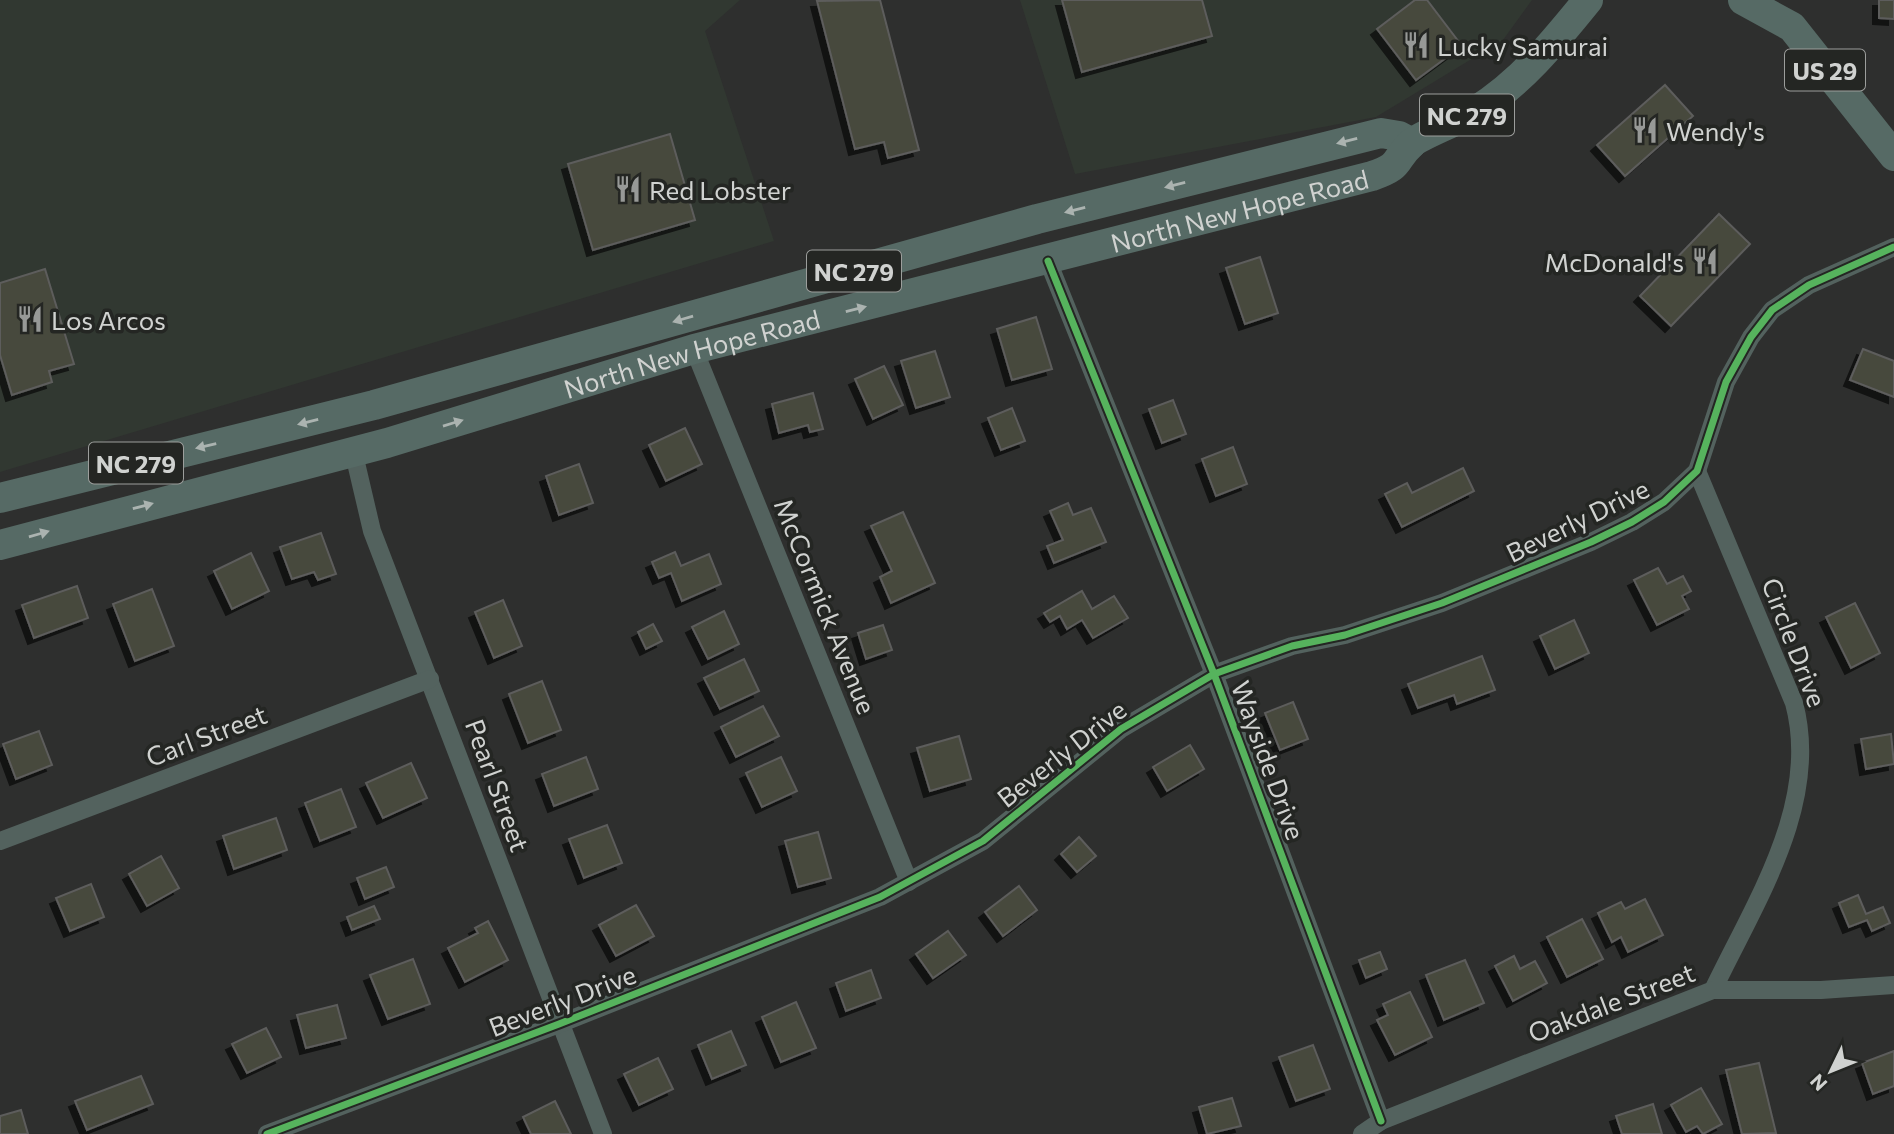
<svg xmlns="http://www.w3.org/2000/svg" width="1894" height="1134" viewBox="0 0 1894 1134" font-family="Commissioner,sans-serif">
<style>
.built{fill:#313831}
.building{fill:#47483e;stroke:#5d5d5c;stroke-width:2;filter:url(#shadow)}
.lines{fill:none;stroke-linecap:round;stroke-linejoin:round}
.street{stroke:#53625e;stroke-width:18}
.primary{stroke:#566a65;stroke-width:30}
.cycleway-casing{stroke:#242623;stroke-width:11}
.cycleway{stroke:#56b35d;stroke-width:7}
.oneway{fill:#abb3b0}
.labels{text-anchor:middle;dominant-baseline:central;stroke-width:7;stroke-linejoin:round;paint-order:stroke}
.shield{fill:#242623;stroke:#9c9e9c;stroke-width:2}
.shield-label{font-size:24px;font-weight:bold;fill:#d0d2d0}
.poi-label{font-size:26px;fill:#d0d2d0;stroke:#242623;text-anchor:start}
.street-label{font-size:26px;fill:#d0d2d0;stroke:#242623}
</style>
<defs>
<filter id="shadow"><feDropShadow dx="-6" dy="6" stdDeviation="0" flood-color="#0009"/></filter>
</defs>
<rect width="100%" height="100%" fill="#2e2f2e"/>
<!-- built -->
<g class="built">
<polygon points="0,0 740,0 705,31 774,241 0,472"/>
<polygon points="1020,0 1532,0 1503,40 1376,117 1075,174"/>
</g>
<!-- building -->
<g class="building">
<polygon points="880,0 919,150 888,158 884,142 855,149 817,1"/>
<polygon points="1062,0 1202,0 1212,36 1082,72"/>
<polygon points="1415,0 1427,0 1462,46 1416,80 1377,29"/>
<polygon points="1879,0 1894,0 1894,19 1879,18"/>
<polygon points="1665,85 1693,116 1625,176 1597,145"/>
<polygon points="670,134 695,220 593,250 568,164"/>
<polygon points="1719,214 1750,244 1671,326 1640,296"/>
<polygon points="1260,257 1278,313 1245,324 1226,268"/>
<polygon points="45,269 74,364 49,371 52,382 12,395 0,355 0,283"/>
<polygon points="1036,317 1052,369 1012,380 997,329"/>
<polygon points="1863,349 1894,361 1894,397 1850,380"/>
<polygon points="935,351 950,397 916,408 901,361"/>
<polygon points="884,366 903,405 873,419 855,379"/>
<polygon points="813,393 823,429 810,432 808,425 779,433 772,404"/>
<polygon points="1173,400 1186,434 1162,443 1149,409"/>
<polygon points="1012,408 1025,441 1001,450 988,418"/>
<polygon points="685,428 702,464 666,481 649,445"/>
<polygon points="1233,447 1247,484 1216,496 1202,459"/>
<polygon points="579,464 593,503 559,515 546,476"/>
<polygon points="1463,468 1474,491 1402,527 1385,494 1407,483 1412,493"/>
<polygon points="1068,503 1073,515 1091,508 1106,542 1054,563 1047,546 1063,540 1050,511"/>
<polygon points="903,512 935,583 891,603 880,577 892,571 871,526"/>
<polygon points="321,533 336,574 318,580 314,572 292,579 280,547"/>
<polygon points="675,552 681,566 709,554 721,584 682,601 671,573 659,578 652,562"/>
<polygon points="251,553 269,591 232,609 214,571"/>
<polygon points="1658,568 1667,584 1683,576 1691,591 1682,596 1689,609 1657,625 1634,580"/>
<polygon points="77,586 88,618 34,638 22,605"/>
<polygon points="152,589 174,646 135,661 113,604"/>
<polygon points="1082,591 1092,609 1114,596 1128,618 1093,638 1082,620 1067,629 1060,616 1050,622 1044,613"/>
<polygon points="503,600 522,646 494,658 475,612"/>
<polygon points="1855,603 1880,653 1851,668 1826,617"/>
<polygon points="724,611 739,644 708,659 692,627"/>
<polygon points="1574,620 1589,653 1555,669 1540,636"/>
<polygon points="653,624 662,641 646,649 638,632"/>
<polygon points="883,625 892,650 866,659 858,633"/>
<polygon points="1482,656 1495,690 1457,704 1454,695 1418,708 1408,684"/>
<polygon points="744,659 759,691 720,709 704,678"/>
<polygon points="542,681 561,730 528,743 509,694"/>
<polygon points="1293,702 1308,739 1280,750 1265,713"/>
<polygon points="763,706 779,736 736,757 721,727"/>
<polygon points="39,731 52,765 16,779 3,744"/>
<polygon points="1891,734 1894,764 1866,769 1861,739"/>
<polygon points="959,736 971,779 930,791 917,748"/>
<polygon points="1190,745 1204,769 1167,791 1153,767"/>
<polygon points="586,757 598,789 554,806 542,774"/>
<polygon points="781,757 797,791 762,807 746,773"/>
<polygon points="411,763 427,798 383,818 366,783"/>
<polygon points="341,789 356,827 320,841 305,803"/>
<polygon points="276,818 287,850 234,869 223,836"/>
<polygon points="607,825 622,863 584,878 569,839"/>
<polygon points="818,832 831,878 798,887 785,841"/>
<polygon points="1079,837 1096,856 1077,872 1061,854"/>
<polygon points="161,856 179,888 147,906 129,874"/>
<polygon points="386,867 394,887 365,899 357,878"/>
<polygon points="91,884 104,917 70,931 56,898"/>
<polygon points="1019,886 1037,910 1003,936 985,912"/>
<polygon points="1858,895 1866,914 1883,907 1890,923 1872,931 1867,920 1849,927 1839,903"/>
<polygon points="1645,899 1663,935 1628,952 1621,937 1612,942 1598,913 1621,902 1625,909"/>
<polygon points="636,905 654,936 616,956 599,925"/>
<polygon points="374,906 380,919 352,930 347,917"/>
<polygon points="1582,919 1603,959 1567,977 1547,937"/>
<polygon points="488,921 508,960 465,982 448,948 478,933 475,928"/>
<polygon points="948,931 966,955 933,978 916,954"/>
<polygon points="1380,952 1387,969 1366,978 1359,960"/>
<polygon points="1514,956 1520,969 1535,961 1547,983 1513,1001 1495,966"/>
<polygon points="413,959 430,1004 388,1019 370,975"/>
<polygon points="1465,960 1484,1003 1444,1020 1426,975"/>
<polygon points="871,970 881,998 846,1011 836,983"/>
<polygon points="1410,992 1432,1037 1395,1055 1377,1020 1388,1015 1383,1004"/>
<polygon points="796,1002 816,1048 781,1062 762,1017"/>
<polygon points="337,1005 346,1038 306,1048 297,1015"/>
<polygon points="266,1028 281,1057 247,1073 232,1044"/>
<polygon points="731,1031 746,1065 712,1079 698,1045"/>
<polygon points="1313,1045 1330,1089 1296,1101 1279,1057"/>
<polygon points="1894,1051 1894,1086 1873,1094 1862,1063"/>
<polygon points="658,1058 673,1089 639,1105 624,1074"/>
<polygon points="1759,1063 1776,1133 1742,1134 1726,1070"/>
<polygon points="141,1076 153,1104 87,1130 75,1101"/>
<polygon points="1701,1088 1722,1124 1703,1134 1697,1126 1686,1132 1671,1105"/>
<polygon points="1232,1098 1241,1126 1207,1134 1199,1107"/>
<polygon points="555,1101 571,1134 531,1134 523,1117"/>
<polygon points="1653,1104 1662,1134 1622,1134 1616,1116"/>
<polygon points="21,1110 28,1134 0,1134 0,1116"/>
</g>
<g class="lines">
<!-- street -->
<g class="street">
<polyline points="1048,261 1214,674 1381,1121"/>
<polyline points="694,349 909,882"/>
<polyline points="353,450 372,531 603,1134"/>
<path d="M1697,471L1794,703C1821,803 1755,902 1713,990"/>
<polyline points="0,841 430,679"/>
<polyline points="267,1134 559,1024 880,897 983,841 1121,729 1214,674 1292,646 1345,635 1442,603 1591,542 1632,522 1664,502 1697,471 1726,382 1751,337 1772,310 1809,285 1894,247"/>
<polyline points="1362,1134 1381,1121 1713,990 1821,990 1894,985"/>
</g>
<!-- primary -->
<g class="primary">
<polyline points="1743,0 1792,27 1894,156"/>
<polyline points="0,498 374,405 1037,219 1381,133 1399,136 1412,143"/>
<path id="s1" d="M0,545L387,443L694,349L1372,176C1404,165 1392,161 1412,143C1421,135 1460,120 1474,112C1520,84 1554,42 1588,0"/>
</g>
<defs>
<g id="cycleway">
<polyline points="1048,261 1214,674 1381,1121"/>
<polyline points="267,1134 559,1024 880,897 983,841 1121,729 1214,674 1292,646 1345,635 1442,603 1591,542 1632,522 1664,502 1697,471 1726,382 1751,337 1772,310 1809,285 1894,247"/>
</g>
</defs>
<!-- cycleway casing -->
<use href="#cycleway" class="cycleway-casing"/>
<!-- cycleway -->
<use href="#cycleway" class="cycleway"/>
</g>
<!-- one-way arrows -->
<defs><path id="oneway-solid" d="M-6-.8H1V-3.2L6.5 0L1 3.2V.8H-6Z" transform="scale(1.75)"/></defs>
<g class="oneway">
<use href="#oneway-solid" transform="translate(1347 141) rotate(166)"/>
<use href="#oneway-solid" transform="translate(1175 185) rotate(166)"/>
<use href="#oneway-solid" transform="translate(1075 210) rotate(166)"/>
<use href="#oneway-solid" transform="translate(856 309) rotate(-14)"/>
<use href="#oneway-solid" transform="translate(683 319) rotate(164)"/>
<use href="#oneway-solid" transform="translate(308 422) rotate(166)"/>
<use href="#oneway-solid" transform="translate(453 423) rotate(-17)"/>
<use href="#oneway-solid" transform="translate(206 446) rotate(167)"/>
<use href="#oneway-solid" transform="translate(143 506) rotate(-15)"/>
<use href="#oneway-solid" transform="translate(39 534) rotate(-16)"/>
</g>
<!-- icons -->
<defs>
<symbol id="restaurant-bare" viewBox="-9 -9 18 18"><path d="M-5-6h1v4h1v-4h1v4h1v-4h1v5L-1.5 .5V6h-2V.5L-5-1ZM5-6V6H3V1.5H1.5Q1.5-4 5-6Z" fill="#979997" stroke="#242623" stroke-width="2.5" paint-order="stroke"/></symbol>
</defs>
<g fill-rule="evenodd">
<use href="#restaurant-bare" x="1397" y="26" width="38" height="38"/>
<use href="#restaurant-bare" x="1626" y="111" width="38" height="38"/>
<use href="#restaurant-bare" x="609" y="170" width="38" height="38"/>
<use href="#restaurant-bare" x="1686" y="242" width="38" height="38"/>
<use href="#restaurant-bare" x="11" y="300" width="38" height="38"/>
</g>
<g class="labels">
<!-- shield labels -->
<g class="shield">
<rect x="1785" y="49.5" width="80" height="41" rx="5"/>
<rect x="1420" y="94.5" width="94" height="41" rx="5"/>
<rect x="807" y="250.5" width="94" height="41" rx="5"/>
<rect x="89" y="442.5" width="94" height="41" rx="5"/>
</g>
<g class="shield-label">
<text x="1825" y="70">US 29</text>
<text x="1467" y="115">NC 279</text>
<text x="854" y="271">NC 279</text>
<text x="136" y="463">NC 279</text>
</g>
<!-- poi labels -->
<g class="poi-label">
<text x="1437" y="45">Lucky Samurai</text>
<text x="1666" y="130">Wendy's</text>
<text x="649" y="189">Red Lobster</text>
<text x="1684" y="261" text-anchor="end">McDonald's</text>
<text x="51" y="319">Los Arcos</text>
</g>
<!-- street labels -->
<g class="street-label">
<text stroke="none"><textPath href="#s1" startOffset="1284">North New Hope Road</textPath></text>
<text stroke="none"><textPath href="#s1" startOffset="718">North New Hope Road</textPath></text>
<text transform="translate(1577 520) rotate(-26)">Beverly Drive</text>
<text transform="translate(826 606) rotate(68)">McCormick Avenue</text>
<text transform="translate(1795 642) rotate(69)">Circle Drive</text>
<text transform="translate(206 735) rotate(-21)">Carl Street</text>
<text transform="translate(1061 753) rotate(-38)">Beverly Drive</text>
<text transform="translate(1269 760) rotate(70)">Wayside Drive</text>
<text transform="translate(498 785) rotate(70)">Pearl Street</text>
<text transform="translate(562 1000) rotate(-21)">Beverly Drive</text>
<text transform="translate(1611 1002) rotate(-21)">Oakdale Street</text>
</g>
</g>
<!-- north arrow -->
<g transform="translate(1831 1071) rotate(227)" stroke="#242623" stroke-width="5" paint-order="stroke">
<path d="M0-5L12 26L0 18L-12 26Z" fill="#d0d2d0"/>
<text y="-10" font-size="19" font-weight="bold" text-anchor="middle" fill="#d0d2d0">N</text>
</g>
</svg>
